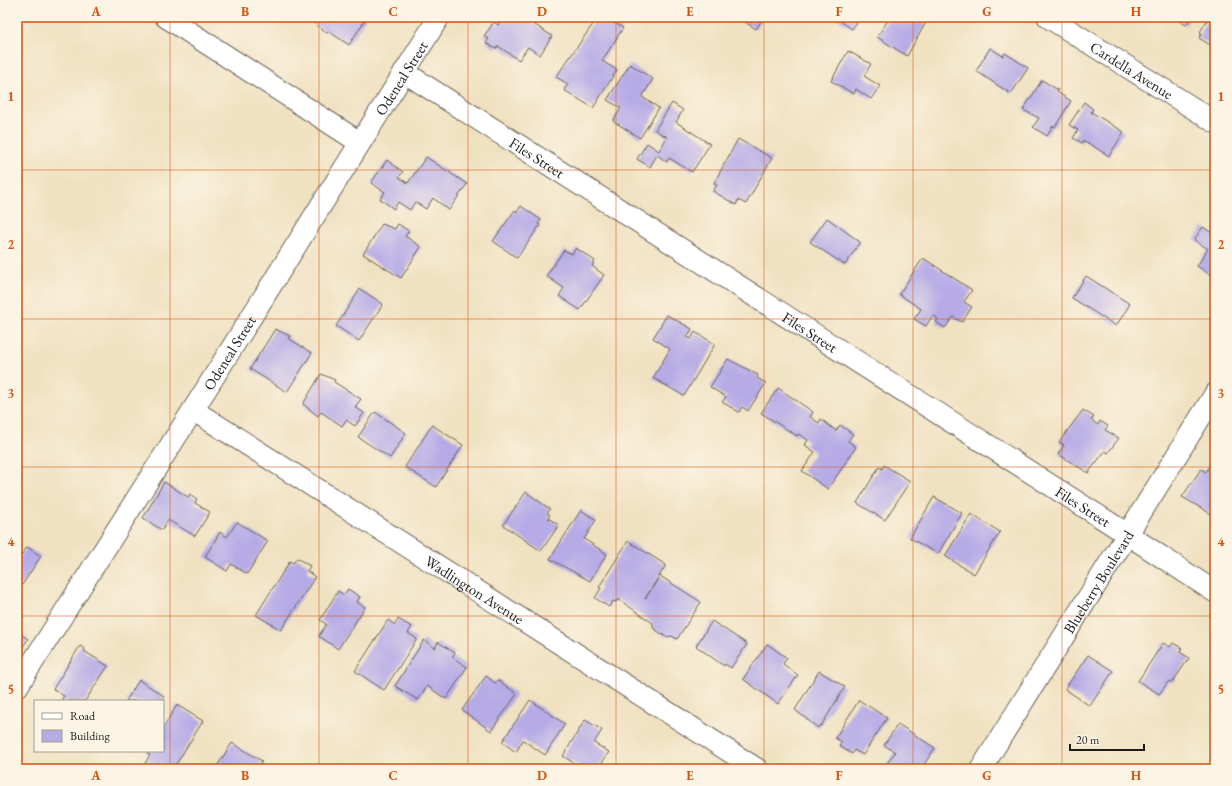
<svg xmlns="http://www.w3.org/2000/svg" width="1232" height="786" viewBox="0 0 1232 786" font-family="'EB Garamond',serif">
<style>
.building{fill:#b6abe6}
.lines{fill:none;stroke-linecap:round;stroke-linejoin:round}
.street-casing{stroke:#666156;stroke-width:23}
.street{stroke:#fff;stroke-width:21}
.grid{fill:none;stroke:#d4530e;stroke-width:1;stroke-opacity:0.55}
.labels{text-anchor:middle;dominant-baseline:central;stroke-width:3;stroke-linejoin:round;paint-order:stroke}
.street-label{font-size:15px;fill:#1c1c1c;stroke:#fcf5e5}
.neatline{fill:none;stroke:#d4530e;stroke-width:1.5}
.grid-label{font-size:13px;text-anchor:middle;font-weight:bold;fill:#d4530e}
</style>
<rect width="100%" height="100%" fill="#fcf5e5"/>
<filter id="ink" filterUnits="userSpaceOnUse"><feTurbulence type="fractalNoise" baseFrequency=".025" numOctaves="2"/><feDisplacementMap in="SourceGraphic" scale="8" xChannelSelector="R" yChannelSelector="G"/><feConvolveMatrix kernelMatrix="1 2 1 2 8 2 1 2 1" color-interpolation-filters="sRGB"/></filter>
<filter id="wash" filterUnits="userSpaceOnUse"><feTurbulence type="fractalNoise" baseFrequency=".012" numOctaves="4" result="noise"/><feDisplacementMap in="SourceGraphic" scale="16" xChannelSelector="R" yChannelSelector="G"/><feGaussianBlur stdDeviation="0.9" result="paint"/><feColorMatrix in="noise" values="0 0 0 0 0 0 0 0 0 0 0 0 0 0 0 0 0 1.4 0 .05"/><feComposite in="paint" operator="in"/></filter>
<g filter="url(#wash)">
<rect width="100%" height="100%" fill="#f0e1c1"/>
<g id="blocks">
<!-- building -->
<g class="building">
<polygon points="314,17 367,17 349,45 328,31 327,33 311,21"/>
<polygon points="503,17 523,17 552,36 540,55 528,47 519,60 498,46 496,49 486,43 489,39 484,36 494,22 498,25"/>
<polygon points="598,17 605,17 623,28 602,61 617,70 593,108 564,90 568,84 556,77"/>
<polygon points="737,17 764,17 756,29"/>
<polygon points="834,17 860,17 852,29"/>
<polygon points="885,17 929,17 907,56 877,37 887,22 884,20"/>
<polygon points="1173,17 1191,17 1186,25"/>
<polygon points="1209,17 1215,17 1215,48 1199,38 1202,33 1200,32"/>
<polygon points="990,48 1003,56 1005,53 1028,68 1011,94 976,71"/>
<polygon points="848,51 871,64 864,76 880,86 871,99 856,89 854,94 831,81"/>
<polygon points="630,64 653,79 642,97 659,108 640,138 613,121 621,108 607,100"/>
<polygon points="1042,80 1058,90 1057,92 1071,101 1055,127 1053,126 1047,136 1033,127 1039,118 1023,110"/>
<polygon points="1084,102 1093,109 1091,112 1124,132 1109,156 1083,140 1082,143 1073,138 1078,130 1069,125"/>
<polygon points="672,103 683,110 676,122 710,144 692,172 669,158 667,162 657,155 650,167 637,159 647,143 659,151 667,137 655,130"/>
<polygon points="738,139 772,158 746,204 738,200 736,205 713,191 717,185 714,183"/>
<polygon points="426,157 467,184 449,210 433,198 426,209 415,202 410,210 398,202 394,209 380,199 385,192 371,183 387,160 403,172 399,177 408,183"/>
<polygon points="521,206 541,220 538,224 540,225 517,258 493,241 515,210 517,212"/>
<polygon points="827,218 860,242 845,265 810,242"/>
<polygon points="382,224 395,229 398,224 409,231 405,236 421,247 401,278 363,254"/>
<polygon points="1203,227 1215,235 1215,278 1197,266 1208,249 1194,240"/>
<polygon points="576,248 595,261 592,266 604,275 580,310 559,296 564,288 546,276 564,250 572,254"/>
<polygon points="923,258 972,290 964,302 972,307 962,322 953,317 945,328 936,322 938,319 933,315 926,326 914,319 921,309 899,294"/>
<polygon points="1086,276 1130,304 1116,326 1072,298"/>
<polygon points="360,289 383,304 359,341 336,326"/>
<polygon points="667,315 692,329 687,337 691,339 695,332 715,344 684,396 653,378 670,349 653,338"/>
<polygon points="275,329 290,336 288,338 312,353 287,392 250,369"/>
<polygon points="728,359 758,375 757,378 766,383 748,411 742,407 739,412 722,402 726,397 710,387"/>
<polygon points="321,374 335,380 334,382 361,399 355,407 364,413 355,426 346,420 342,426 321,412 318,416 303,404"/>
<polygon points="778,388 813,412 810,417 819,423 821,419 836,431 840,425 853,434 848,441 856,447 828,489 802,471 815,452 805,445 808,440 798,434 797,436 761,413"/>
<polygon points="1083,410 1094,417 1091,420 1098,425 1100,421 1108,426 1105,430 1119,438 1108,453 1105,451 1088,473 1058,454 1064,445 1059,442"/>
<polygon points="375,412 406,433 390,458 358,437"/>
<polygon points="432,425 463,445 436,487 405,467"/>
<polygon points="884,465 910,481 885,520 857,503 879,467 882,469"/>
<polygon points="1210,465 1215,468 1214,476 1215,477 1215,516 1182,497 1201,469 1206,472"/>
<polygon points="164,482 188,497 190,494 197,499 195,503 210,512 195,536 168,520 162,530 143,518"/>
<polygon points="526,492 550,509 547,513 550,515 548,518 559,525 541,551 503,525"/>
<polygon points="934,497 962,513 938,554 910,538"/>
<polygon points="581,510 596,520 584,539 607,554 590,581 550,559"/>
<polygon points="971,514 1000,532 974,574 945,556"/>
<polygon points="237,522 268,541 247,574 231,564 227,571 205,557 220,532 227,537"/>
<polygon points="628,541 666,565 645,599 660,576 701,602 677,639 672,636 666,637 653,628 653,623 618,599 616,602 613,601 609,607 595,598 601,588 599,587"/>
<polygon points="27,547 41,556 22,585 17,582 17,561"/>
<polygon points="297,558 310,566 307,571 315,577 281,630 256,615 290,561 293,563"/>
<polygon points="348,589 360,597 357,602 365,607 338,649 319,636 326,624 320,620 338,591 344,595"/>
<polygon points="398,619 412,627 408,633 417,639 384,690 355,671 388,620 395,625"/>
<polygon points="712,621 747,644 731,668 725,664 724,666 696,646"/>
<polygon points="17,632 28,639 17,656"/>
<polygon points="424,640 435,648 438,642 455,653 452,657 467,667 446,699 427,686 418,700 395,686"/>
<polygon points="1163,643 1170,647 1173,643 1182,648 1180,652 1189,658 1172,683 1169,681 1159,694 1138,681"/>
<polygon points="767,644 787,658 783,664 798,675 778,704 743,679"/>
<polygon points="80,646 85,649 84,651 108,666 85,701 61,701 64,696 53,689"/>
<polygon points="1088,655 1113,671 1090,706 1065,689"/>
<polygon points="819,671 845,687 821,726 820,725 818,728 795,710"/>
<polygon points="486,676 495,683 498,680 517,694 491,731 462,710"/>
<polygon points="139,680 164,696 161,701 126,701"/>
<polygon points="530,700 565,724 545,755 523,740 516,752 502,742"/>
<polygon points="859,700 887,718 863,755 854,750 852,754 839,746 842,742 835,738"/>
<polygon points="177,705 203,721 173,769 151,769 144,765 150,755 147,754 149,751 163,751 163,728"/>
<polygon points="585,720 602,730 594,743 609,752 598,769 583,769 563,756"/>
<polygon points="898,724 935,748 921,769 884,768 895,752 884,745"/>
<polygon points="232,743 262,761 257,769 215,769"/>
</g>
</g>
</g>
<g filter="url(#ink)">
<use href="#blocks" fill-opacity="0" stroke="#666156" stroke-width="1"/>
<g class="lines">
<defs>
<g id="street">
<polyline points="166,17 359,142"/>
<path id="s1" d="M1048,17L1215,122"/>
<path id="s2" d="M404,72L1127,534L1215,592"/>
<path id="s3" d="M193,410L757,769"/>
<path id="s4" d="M17,687L193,410L439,17"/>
<path id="s5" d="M981,769L1215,394"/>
</g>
</defs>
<!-- street casing -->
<use href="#street" class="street-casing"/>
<!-- street -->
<use href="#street" class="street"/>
</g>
</g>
<!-- grid -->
<path class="grid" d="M170,17V769M319,17V769M468,17V769M616,17V769M764,17V769M913,17V769M1062,17V769M17,170H1215M17,319H1215M17,467H1215M17,616H1215"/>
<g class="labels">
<!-- street labels -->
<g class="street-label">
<text stroke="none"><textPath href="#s1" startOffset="99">Cardella Avenue</textPath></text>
<text stroke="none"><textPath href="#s4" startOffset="720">Odeneal Street</textPath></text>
<text stroke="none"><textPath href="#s2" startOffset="158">Files Street</textPath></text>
<text stroke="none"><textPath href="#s2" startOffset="482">Files Street</textPath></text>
<text stroke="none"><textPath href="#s4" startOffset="396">Odeneal Street</textPath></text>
<text stroke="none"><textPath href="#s2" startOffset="806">Files Street</textPath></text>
<text stroke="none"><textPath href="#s5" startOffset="221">Blueberry Boulevard</textPath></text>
<text stroke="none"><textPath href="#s3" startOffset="334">Wadlington Avenue</textPath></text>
</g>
</g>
<!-- margin -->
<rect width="1232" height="786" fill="none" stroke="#fcf5e5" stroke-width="44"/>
<!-- legend -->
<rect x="34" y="700" width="130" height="52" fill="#fcf5e5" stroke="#a29e95"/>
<rect x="42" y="713" width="20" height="6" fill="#ffffff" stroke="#a29e95"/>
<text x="70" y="720" font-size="12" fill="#1c1c1c">Road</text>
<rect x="42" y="730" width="20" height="12" fill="#b6abe6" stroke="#a29e95"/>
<text x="70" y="740" font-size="12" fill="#1c1c1c">Building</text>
<!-- scale -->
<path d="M1070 744v6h74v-6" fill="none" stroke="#1c1c1c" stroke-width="2"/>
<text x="1076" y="744" font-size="12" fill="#1c1c1c" stroke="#fcf5e5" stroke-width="3" paint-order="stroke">20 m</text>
<rect x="22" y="22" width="1188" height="742" class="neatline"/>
<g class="grid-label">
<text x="96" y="16">A</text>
<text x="245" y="16">B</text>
<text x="393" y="16">C</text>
<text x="542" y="16">D</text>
<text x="690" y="16">E</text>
<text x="839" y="16">F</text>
<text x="987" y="16">G</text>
<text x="1136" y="16">H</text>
<text x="11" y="101">1</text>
<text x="1221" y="101">1</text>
<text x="11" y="249">2</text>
<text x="1221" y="249">2</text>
<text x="11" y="398">3</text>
<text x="1221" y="398">3</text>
<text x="11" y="546">4</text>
<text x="1221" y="546">4</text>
<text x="11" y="694">5</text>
<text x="1221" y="694">5</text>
<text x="96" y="780">A</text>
<text x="245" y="780">B</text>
<text x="393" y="780">C</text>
<text x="542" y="780">D</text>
<text x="690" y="780">E</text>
<text x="839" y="780">F</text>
<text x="987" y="780">G</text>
<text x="1136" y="780">H</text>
</g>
</svg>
